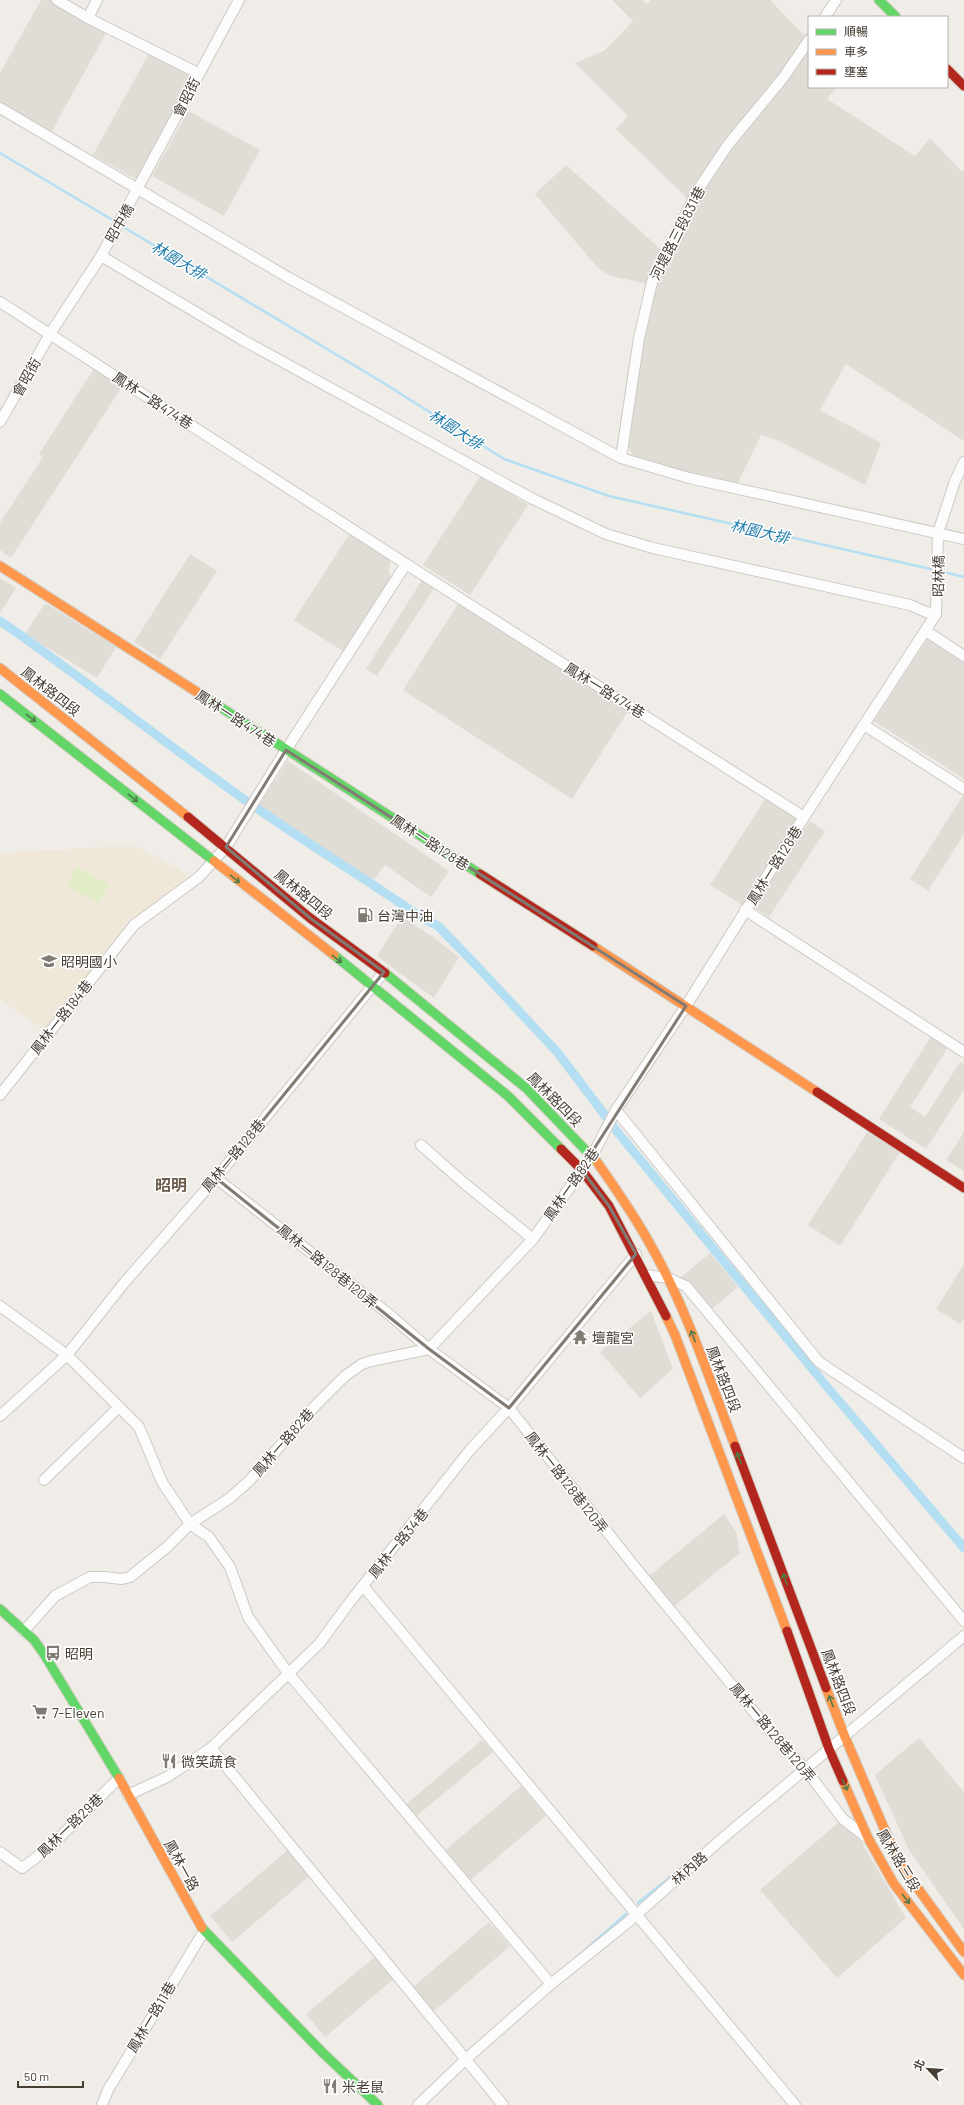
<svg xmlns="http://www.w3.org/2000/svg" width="964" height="2105" viewBox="0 0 964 2105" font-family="Barlow,'Noto Sans TC',sans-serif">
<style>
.industrial{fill:#e0dcd6}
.education{fill:#efe8d9}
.green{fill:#e1edc6}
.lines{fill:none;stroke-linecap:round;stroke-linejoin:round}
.stream{stroke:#b4dff2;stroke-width:2.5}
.canal{stroke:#b4dff2;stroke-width:9}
.street-casing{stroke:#cdc9c4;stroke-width:12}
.fast-casing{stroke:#d2ccc0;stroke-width:11}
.slow-casing{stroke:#d2ccc0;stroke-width:11}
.jam-casing{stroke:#d2ccc0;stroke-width:11}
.street{stroke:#fdfcfc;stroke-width:10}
.fast{stroke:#63d668;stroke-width:9}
.slow{stroke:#ff974d;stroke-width:9}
.jam{stroke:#b3261e;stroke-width:9}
.oneway{stroke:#527b49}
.marked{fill:none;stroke:#827b73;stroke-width:3;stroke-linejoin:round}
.labels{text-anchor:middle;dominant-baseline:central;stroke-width:3;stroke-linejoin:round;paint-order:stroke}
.street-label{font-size:14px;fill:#473e34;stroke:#fff}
.poi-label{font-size:14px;fill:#473e34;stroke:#fff;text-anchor:start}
.water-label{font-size:15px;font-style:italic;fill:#217dac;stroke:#fff}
.quarter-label{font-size:16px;font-weight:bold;fill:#6b5b4a;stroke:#fff}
</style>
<rect width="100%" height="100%" fill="#f0ede8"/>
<!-- industrial -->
<g class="industrial">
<polygon points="41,0 59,0 109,28 50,134 0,106 0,73"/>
<polygon points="612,0 643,0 647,4 651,0 770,0 804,35 809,33 809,87 837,87 827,99 915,156 930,138 962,172 964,169 964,441 846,364 820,410 881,443 865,485 777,440 761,435 737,485 640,461 633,456 627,443 649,284 611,276 598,268 535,194 566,165 665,253 690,201 616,129 628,116 575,63 604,51 633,21"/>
<polygon points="151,50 194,74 136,179 93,155"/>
<polygon points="188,111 260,150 224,216 152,176"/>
<polygon points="97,364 125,382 11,558 0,550 0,523 43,457 39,454"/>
<polygon points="481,475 528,505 470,595 423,565"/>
<polygon points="352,530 391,555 389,572 391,578 344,652 294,620"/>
<polygon points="190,554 217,571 160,659 134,642"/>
<polygon points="0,578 16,588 0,613"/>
<polygon points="422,580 434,588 377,676 366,669"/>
<polygon points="461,599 630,708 572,799 403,690"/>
<polygon points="45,603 116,647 97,678 25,634"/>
<polygon points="928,638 964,661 964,779 874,721"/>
<polygon points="288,761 449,871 431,897 385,865 370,885 259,805"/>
<polygon points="964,794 964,834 928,891 910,879"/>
<polygon points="767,796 801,818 744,906 710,885"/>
<polygon points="810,821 825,831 769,917 754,907"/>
<polygon points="402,917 433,937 459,957 434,998 377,956"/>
<polygon points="932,1035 949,1046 910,1107 925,1117 960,1062 963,1064 964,1062 964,1090 926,1149 879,1119"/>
<polygon points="868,1131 900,1152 840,1246 808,1225"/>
<polygon points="964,1132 964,1171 946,1160"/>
<polygon points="710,1253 738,1287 707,1313 679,1279"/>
<polygon points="964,1264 964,1319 960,1324 936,1309"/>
<polygon points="651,1311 673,1369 640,1398 600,1352"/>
<polygon points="724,1514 736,1532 740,1553 673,1607 648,1577"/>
<polygon points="919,1738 964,1792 964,1929 909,1850 875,1775"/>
<polygon points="482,1740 493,1752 413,1819 403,1807"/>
<polygon points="521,1786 546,1816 467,1883 442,1853"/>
<polygon points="846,1816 906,1918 837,1978 760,1890"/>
<polygon points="289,1849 311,1875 232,1942 210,1916"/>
<polygon points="489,1922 510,1946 434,2011 413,1987"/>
<polygon points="376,1956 395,1978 325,2037 306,2014"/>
</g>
<!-- education -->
<polygon class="education" points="103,847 137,847 178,868 188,877 127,923 44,1030 0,999 0,853"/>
<!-- green -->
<polygon class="green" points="77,867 109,885 99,903 67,885"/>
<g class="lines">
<!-- stream -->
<g class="stream">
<polyline points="0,153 116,222"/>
<polyline points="120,225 382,382 504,459 609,496 935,570"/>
<polyline points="940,571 964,577"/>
<polyline points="638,1903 689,1862"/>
<polyline points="575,1959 626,1914"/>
</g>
<!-- canal -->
<path class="canal" d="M0,621C88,681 170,748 258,809C311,846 366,879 419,916L438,926L476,965L558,1053L619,1134L828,1388L964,1548"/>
<defs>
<g id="street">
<polyline points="57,0 88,18"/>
<polyline points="97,0 88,18 198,73"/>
<polyline points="825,17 836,0"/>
<polyline points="0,108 289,278 621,458 689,478 964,539"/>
<polyline points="101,256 241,339 531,498 606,534 653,548 910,605 926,612 936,614"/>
<polyline points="0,302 406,564 804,817"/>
<polyline points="0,422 50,334 101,256 239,0"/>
<polyline points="621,458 639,338 652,282 698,190 727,146 783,78 809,40"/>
<polyline points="926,631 964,656"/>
<polyline points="864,725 964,789"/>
<polyline points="745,910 964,1052"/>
<polyline points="0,1095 134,925 199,877 226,847 286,750 406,564"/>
<polyline points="616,1110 819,1362 964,1458"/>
<polyline points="421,1145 465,1184 533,1239"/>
<polyline points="216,1178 390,1315 429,1349 509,1408 635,1567 763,1723 806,1770 843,1819 866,1837"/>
<polyline points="646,1275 668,1278 686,1286 964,1621"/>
<polyline points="0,1306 67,1355 139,1427 162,1482 190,1524 209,1537 230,1567 248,1617 288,1673 551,1984"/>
<polyline points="0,1416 67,1355 124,1283 216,1178 384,972"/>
<polyline points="44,1480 118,1408"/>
<polyline points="363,1586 795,2105"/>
<polyline points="24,1631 55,1596 90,1577 104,1577 122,1579 130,1577 167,1547 190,1524 230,1498 250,1480 315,1406 345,1376 362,1364 371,1361 429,1349 533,1239 592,1156 616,1110 686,1006 804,817 936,614 938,533 955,481 964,462"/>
<polyline points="211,1748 503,2105"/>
<polyline points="128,1795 167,1777 211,1748 319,1644 350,1602 470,1450 509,1408 636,1254"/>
<polyline points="0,1852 22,1868 49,1848 119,1778"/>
<polyline points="102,2105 108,2090 204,1931"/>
<polyline points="418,2105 465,2060 551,1984 627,1923 724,1837 964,1636"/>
</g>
<g id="fast">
<polyline points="879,0 896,17"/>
<polyline points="0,694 214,861"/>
<polyline points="200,694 480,874"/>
<polyline points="334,955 508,1096 561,1149"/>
<polyline points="385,973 526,1088 597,1162"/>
<polyline points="0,1609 34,1640 44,1654 119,1778"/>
<polyline points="202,1928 322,2052 378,2105"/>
</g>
<g id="slow">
<polyline points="0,566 200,694"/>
<polyline points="0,668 188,817"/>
<polyline points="214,861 334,955"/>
<polyline points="593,946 817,1092"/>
<path d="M597,1162C616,1189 634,1215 650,1244C686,1307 709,1378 735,1446"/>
<polyline points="666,1316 675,1335 787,1631"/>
<polyline points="826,1688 845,1737 898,1861 964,1952"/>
<polyline points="119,1778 202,1928"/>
<polyline points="843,1781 868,1838 894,1884 964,1975"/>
</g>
<g id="jam">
<polyline points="947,69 964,86"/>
<polyline points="188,817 310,918 385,973"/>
<polyline points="480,874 593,946"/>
<polyline points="817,1092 964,1188"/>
<polyline points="561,1149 581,1169 609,1206 666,1316"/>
<polyline points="735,1446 826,1688"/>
<polyline points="787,1631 829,1749 843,1781"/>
</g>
</defs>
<!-- street casing -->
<use href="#street" class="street-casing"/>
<!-- fast casing -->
<use href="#fast" class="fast-casing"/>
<!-- slow casing -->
<use href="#slow" class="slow-casing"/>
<!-- jam casing -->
<use href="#jam" class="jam-casing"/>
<!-- street -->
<use href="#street" class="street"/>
<!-- fast -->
<use href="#fast" class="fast"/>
<!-- slow -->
<use href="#slow" class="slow"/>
<!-- jam -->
<use href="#jam" class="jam"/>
</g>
<!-- one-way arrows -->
<defs><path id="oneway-shaft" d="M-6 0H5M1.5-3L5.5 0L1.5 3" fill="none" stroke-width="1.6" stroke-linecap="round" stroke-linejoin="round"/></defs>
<g class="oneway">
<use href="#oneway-shaft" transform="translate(31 718) rotate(38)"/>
<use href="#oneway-shaft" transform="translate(133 798) rotate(38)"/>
<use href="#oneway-shaft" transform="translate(235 879) rotate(39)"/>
<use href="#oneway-shaft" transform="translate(337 959) rotate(37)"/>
<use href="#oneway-shaft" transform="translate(693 1336) rotate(-111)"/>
<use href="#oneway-shaft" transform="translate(739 1458) rotate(-111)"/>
<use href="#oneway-shaft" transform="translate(785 1579) rotate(-111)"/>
<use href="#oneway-shaft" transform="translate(831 1701) rotate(-111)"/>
<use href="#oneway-shaft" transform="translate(845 1785) rotate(66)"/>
<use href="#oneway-shaft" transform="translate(906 1899) rotate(52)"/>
</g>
<!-- marked area -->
<path class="marked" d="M286,750L686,1006L581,1169L609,1206L636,1254L509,1408L429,1349L216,1178L384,972L310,918L226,847Z"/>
<!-- icons -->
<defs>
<symbol id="fuel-bare" viewBox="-9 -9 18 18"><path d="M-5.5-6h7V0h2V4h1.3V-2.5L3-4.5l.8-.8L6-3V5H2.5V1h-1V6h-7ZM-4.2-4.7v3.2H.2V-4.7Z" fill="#827b73" stroke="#fff" stroke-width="2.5" paint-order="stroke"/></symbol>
<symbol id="school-bare" viewBox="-9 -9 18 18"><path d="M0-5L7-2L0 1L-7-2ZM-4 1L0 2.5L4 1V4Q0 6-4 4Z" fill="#827b73" stroke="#fff" stroke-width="2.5" paint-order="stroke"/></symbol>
<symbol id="temple-bare" viewBox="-9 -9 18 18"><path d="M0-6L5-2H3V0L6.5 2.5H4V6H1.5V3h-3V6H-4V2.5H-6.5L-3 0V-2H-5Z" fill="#827b73" stroke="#fff" stroke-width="2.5" paint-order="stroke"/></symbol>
<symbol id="bus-bare" viewBox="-9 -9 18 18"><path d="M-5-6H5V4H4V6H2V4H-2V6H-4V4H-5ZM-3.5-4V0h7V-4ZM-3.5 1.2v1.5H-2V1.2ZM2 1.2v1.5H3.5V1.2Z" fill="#827b73" stroke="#fff" stroke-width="2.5" paint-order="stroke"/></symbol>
<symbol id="supermarket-bare" viewBox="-9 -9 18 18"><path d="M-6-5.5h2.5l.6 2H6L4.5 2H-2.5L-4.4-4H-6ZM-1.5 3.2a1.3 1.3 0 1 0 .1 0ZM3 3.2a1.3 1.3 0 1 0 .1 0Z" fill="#827b73" stroke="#fff" stroke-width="2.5" paint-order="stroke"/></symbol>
<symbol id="restaurant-bare" viewBox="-9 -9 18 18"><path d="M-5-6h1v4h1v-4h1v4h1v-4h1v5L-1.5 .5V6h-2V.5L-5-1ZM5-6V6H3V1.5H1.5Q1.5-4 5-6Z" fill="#827b73" stroke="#fff" stroke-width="2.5" paint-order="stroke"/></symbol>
</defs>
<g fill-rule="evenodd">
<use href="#fuel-bare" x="354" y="904" width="22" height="22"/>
<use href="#school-bare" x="38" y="950" width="22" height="22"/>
<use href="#temple-bare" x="569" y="1326" width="22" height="22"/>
<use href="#bus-bare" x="42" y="1642" width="22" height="22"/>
<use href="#supermarket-bare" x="29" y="1701" width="22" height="22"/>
<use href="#restaurant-bare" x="158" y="1750" width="22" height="22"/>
<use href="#restaurant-bare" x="319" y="2075" width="22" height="22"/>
</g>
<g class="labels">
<!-- street labels -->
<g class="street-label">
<text transform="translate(186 97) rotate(-63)">會昭街</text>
<text transform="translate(119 223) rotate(-60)">昭中橋</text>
<text transform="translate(677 233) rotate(-63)">河堤路三段831巷</text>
<text transform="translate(26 377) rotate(-60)">會昭街</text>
<text transform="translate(153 400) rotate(33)">鳳林一路474巷</text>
<text transform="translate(938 576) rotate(-89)">昭林橋</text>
<text transform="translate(605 690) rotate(32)">鳳林一路474巷</text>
<text transform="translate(51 691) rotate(38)">鳳林路四段</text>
<text transform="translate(236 718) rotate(33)">鳳林一路474巷</text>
<text transform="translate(430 842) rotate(33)">鳳林一路128巷</text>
<text transform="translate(774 865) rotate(-58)">鳳林一路128巷</text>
<text transform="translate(304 894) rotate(39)">鳳林路四段</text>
<text transform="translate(61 1017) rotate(-52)">鳳林一路184巷</text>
<text transform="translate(555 1099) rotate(45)">鳳林路四段</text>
<text transform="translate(233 1155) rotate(-50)">鳳林一路128巷</text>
<text transform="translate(571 1184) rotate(-55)">鳳林一路82巷</text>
<text transform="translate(328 1266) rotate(39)">鳳林一路128巷120弄</text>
<text transform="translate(724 1379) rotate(69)">鳳林路四段</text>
<text transform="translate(283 1442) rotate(-49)">鳳林一路82巷</text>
<text transform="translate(567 1482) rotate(52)">鳳林一路128巷120弄</text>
<text transform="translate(398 1543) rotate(-51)">鳳林一路34巷</text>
<text transform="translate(839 1682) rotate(69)">鳳林路四段</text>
<text transform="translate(773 1732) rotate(50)">鳳林一路128巷120弄</text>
<text transform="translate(70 1825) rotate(-44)">鳳林一路29巷</text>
<text transform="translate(899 1860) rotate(59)">鳳林路三段</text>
<text transform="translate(182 1865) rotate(61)">鳳林一路</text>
<text transform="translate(689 1868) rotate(-42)">林內路</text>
<text transform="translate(151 2017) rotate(-59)">鳳林一路11巷</text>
</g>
<!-- poi labels -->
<g class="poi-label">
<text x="377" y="915">台灣中油</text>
<text x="61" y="961">昭明國小</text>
<text x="592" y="1337">壇龍宮</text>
<text x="65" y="1653">昭明</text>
<text x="52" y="1712">7-Eleven</text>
<text x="181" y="1761">微笑蔬食</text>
<text x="342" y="2086">米老鼠</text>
</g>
<!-- water labels -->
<g class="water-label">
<text transform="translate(179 260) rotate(31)">林園大排</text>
<text transform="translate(456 429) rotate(33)">林園大排</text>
<text transform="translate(760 531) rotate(13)">林園大排</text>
</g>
<!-- quarter labels -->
<g class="quarter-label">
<text x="171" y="1184">昭明</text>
</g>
</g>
<!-- legend -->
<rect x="808" y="16" width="140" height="72" fill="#ffffff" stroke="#b5b2ae"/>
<rect x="816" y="29" width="20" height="6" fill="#63d668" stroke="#b5b2ae"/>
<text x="844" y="36" font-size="12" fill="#473e34">順暢</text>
<rect x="816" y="49" width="20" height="6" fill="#ff974d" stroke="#b5b2ae"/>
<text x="844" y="56" font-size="12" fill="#473e34">車多</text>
<rect x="816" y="69" width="20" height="6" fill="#b3261e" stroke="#b5b2ae"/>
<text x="844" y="76" font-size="12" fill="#473e34">壅塞</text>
<!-- north arrow -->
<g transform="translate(928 2069) rotate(295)" stroke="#ffffff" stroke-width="3" paint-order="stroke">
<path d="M0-3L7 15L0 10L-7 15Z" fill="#473e34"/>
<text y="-6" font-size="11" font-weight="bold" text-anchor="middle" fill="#473e34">北</text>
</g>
<!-- scale -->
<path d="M18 2081v6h65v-6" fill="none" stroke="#473e34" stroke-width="2"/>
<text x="24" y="2081" font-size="12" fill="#473e34" stroke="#ffffff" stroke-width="3" paint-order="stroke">50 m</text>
</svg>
